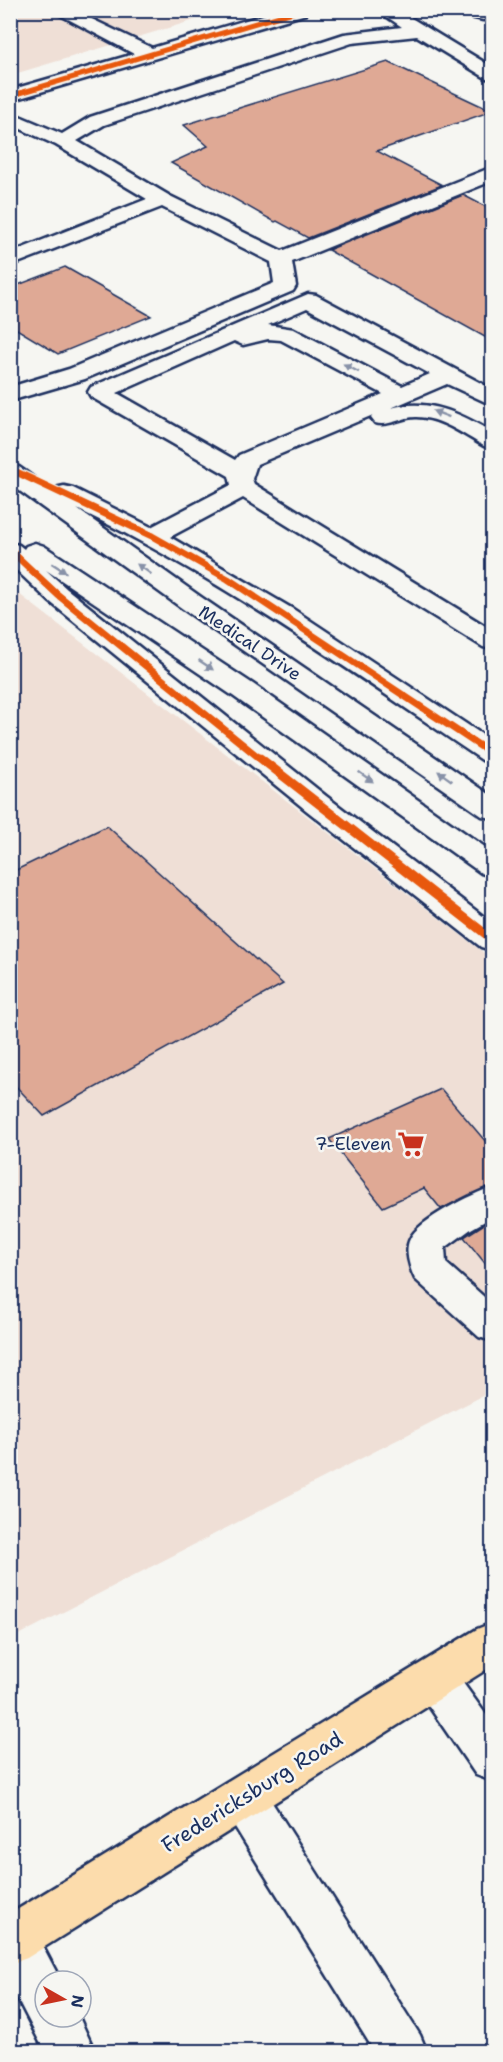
<svg xmlns="http://www.w3.org/2000/svg" width="503" height="2062" viewBox="0 0 503 2062" font-family="'Shantell Sans',sans-serif">
<style>
.built{fill:#efdfd6}
.building{fill:#dfa995;stroke:#1b2f5e;stroke-width:1.5}
.lines{fill:none;stroke-linecap:round;stroke-linejoin:round}
.minor-casing{stroke:#1b2f5e;stroke-width:5}
.major-casing{stroke:#1b2f5e;stroke-width:5}
.minor{fill:#f6f6f2;fill-rule:evenodd}
.major{fill:#fcdcac;fill-rule:evenodd}
.cycleway-far2-casing{stroke:#f6f6f2;stroke-width:8}
.cycleway-far1-casing{stroke:#f6f6f2;stroke-width:10}
.cycleway-casing{stroke:#f6f6f2;stroke-width:13}
.cycleway-far2{stroke:#e8590c;stroke-width:5}
.cycleway-far1{stroke:#e8590c;stroke-width:7}
.cycleway{stroke:#e8590c;stroke-width:9}
.oneway{fill:#8892a8}
.labels{text-anchor:middle;dominant-baseline:central;stroke-width:5;stroke-linejoin:round;paint-order:stroke}
.street-label{font-size:18px;fill:#1b2f5e;stroke:#f6f6f2}
.poi-label{font-size:18px;fill:#1b2f5e;stroke:#f6f6f2;text-anchor:end}
.near-street-label{font-size:21px;fill:#1b2f5e;stroke:#f6f6f2}
</style>
<rect width="100%" height="100%" fill="#f6f6f2"/>
<filter id="ink" filterUnits="userSpaceOnUse"><feTurbulence type="fractalNoise" baseFrequency=".0167" numOctaves="2"/><feDisplacementMap in="SourceGraphic" scale="12" xChannelSelector="R" yChannelSelector="G"/><feConvolveMatrix kernelMatrix="1 2 1 2 8 2 1 2 1" color-interpolation-filters="sRGB"/></filter>
<g filter="url(#ink)">
<!-- built -->
<g class="built">
<polygon points="11,11 225,11 11,75"/>
<polygon points="10,587 492,959 492,1391 11,1639"/>
</g>
<!-- building -->
<g class="building">
<polygon points="388,62 492,111 377,151 442,185 308,238 277,221 275,222 171,163 208,146 184,125"/>
<polygon points="463,195 492,210 492,341 328,250"/>
<polygon points="65,267 151,316 58,354 10,325 10,288"/>
<polygon points="107,826 283,984 44,1116 10,1080 10,873"/>
<polygon points="441,1089 492,1149 492,1185 441,1209 424,1188 383,1207 329,1139"/>
<polygon points="492,1219 492,1272 464,1237"/>
</g>
<g class="lines">
<defs>
<g id="minor">
<polygon points="51,10 73,10 152,48 280,10 308,10 306,14 10,101 10,90 134,54"/>
<polygon points="377,10 398,10 492,67 492,79 486,78 417,36 352,43 104,125 77,141 170,196 282,251 485,170 492,168 492,181 292,262 296,286 293,291 85,379 10,401 10,387 69,369 274,283 271,262 162,207 10,266 10,253 147,199 56,145 10,124 10,112 62,134 90,117 344,34 402,27"/>
<polygon points="456,10 492,10 492,18 483,20 458,14"/>
<path d="M308,294L316,295L492,389V405L447,384L391,408C429,398 459,413 492,432V448L484,446C463,434 440,417 416,417C401,417 389,427 375,423L371,418L373,415L257,464L252,479L254,484L492,630V649L483,647L243,498L170,537L293,609L492,741V763L482,760C350,671 221,578 77,509L201,597L492,796V818L482,816L183,609L10,484V465L19,467L53,491L55,488L64,486L73,488L151,527L231,485L229,476L91,397L88,392L91,387ZM307,308L430,374L402,386L294,329L268,325ZM268,339L281,340L383,394L239,455L235,460L117,393L234,341L243,345Z"/>
<polygon points="10,543 19,545 24,549 26,546 35,543 44,546 253,684 492,852 492,876 481,873 233,696 46,570 67,589 326,796 492,923 492,950 481,947 306,810 49,601 10,564"/>
<path d="M492,1187V1217L471,1229L445,1248L446,1263L492,1304V1341L479,1337L415,1279C410,1269 404,1250 410,1239C418,1220 472,1194 492,1187Z"/>
<polygon points="435,1659 450,1665 492,1723 492,1781 476,1775 420,1693 413,1679 420,1665"/>
<polygon points="243,1776 259,1782 420,2035 427,2052 375,2052 227,1814 220,1798 227,1782"/>
<polygon points="13,1915 30,1922 61,1981 45,1981 45,2017 79,2017 95,2052 45,2052 10,1984 10,1916"/>
</g>
<polygon id="major" points="492,1623 492,1666 27,1958 10,1964 10,1914 477,1629"/>
</defs>
<!-- minor casing -->
<use href="#minor" class="minor-casing"/>
<!-- major casing -->
<use href="#major" class="major-casing"/>
<!-- minor -->
<use href="#minor" class="minor"/>
<!-- major -->
<use href="#major" class="major"/>
<defs>
<polyline id="cycleway-far2" points="10,96 300,10"/>
<g id="cycleway-far1">
<polyline points="10,469 152,536 228,579 492,754"/>
<polyline points="10,550 58,595 262,760"/>
</g>
<polyline id="cycleway" points="260,758 492,939"/>
</defs>
<!-- cycleway-far2 casing -->
<use href="#cycleway-far2" class="cycleway-far2-casing"/>
<!-- cycleway-far1 casing -->
<use href="#cycleway-far1" class="cycleway-far1-casing"/>
<!-- cycleway casing -->
<use href="#cycleway" class="cycleway-casing"/>
<!-- cycleway-far2 -->
<use href="#cycleway-far2" class="cycleway-far2"/>
<!-- cycleway-far1 -->
<use href="#cycleway-far1" class="cycleway-far1"/>
<!-- cycleway -->
<use href="#cycleway" class="cycleway"/>
</g>
<!-- one-way arrows -->
<defs><path id="oneway-solid" d="M-6-.8H1V-3.2L6.5 0L1 3.2V.8H-6Z" transform="scale(1.5)"/></defs>
<g class="oneway">
<use href="#oneway-solid" transform="translate(351 368) rotate(-152)"/>
<use href="#oneway-solid" transform="translate(441 414) rotate(-159)"/>
<use href="#oneway-solid" transform="translate(59 568) rotate(33)"/>
<use href="#oneway-solid" transform="translate(144 569) rotate(-145)"/>
<use href="#oneway-solid" transform="translate(206 665) rotate(34)"/>
<use href="#oneway-solid" transform="translate(445 776) rotate(-145)"/>
<use href="#oneway-solid" transform="translate(366 777) rotate(35)"/>
</g>
</g>
<!-- icons -->
<defs>
<symbol id="supermarket-bare" viewBox="-9 -9 18 18"><path d="M-6-5.5h2.5l.6 2H6L4.5 2H-2.5L-4.4-4H-6ZM-1.5 3.2a1.3 1.3 0 1 0 .1 0ZM3 3.2a1.3 1.3 0 1 0 .1 0Z" fill="#c8321e" stroke="#f6f6f2" stroke-width="2.5" paint-order="stroke"/></symbol>
</defs>
<g fill-rule="evenodd">
<use href="#supermarket-bare" x="392" y="1125" width="38" height="38"/>
</g>
<g class="labels">
<!-- street labels -->
<g class="street-label">
<text transform="translate(250 643) rotate(34)">Medical Drive</text>
</g>
<!-- poi labels -->
<g class="poi-label">
<text x="391" y="1144">7-Eleven</text>
</g>
<!-- near-street labels -->
<g class="near-street-label">
<text transform="translate(252 1792) rotate(-32)">Fredericksburg Road</text>
</g>
</g>
<!-- margin -->
<rect width="503" height="2062" fill="none" stroke="#f6f6f2" stroke-width="36"/>
<rect x="18" y="18" width="467" height="2026" fill="none" stroke="#1b2f5e" stroke-width="2" filter="url(#ink)"/>
<!-- north arrow -->
<g transform="translate(63 1999) rotate(99)"><circle r="28" fill="#f6f6f2" stroke="#9ea6b7" stroke-width="1.5"/>
<path d="M0-4.5L10 22L0 15L-10 22Z" fill="#c8321e"/>
<text y="-9" font-size="16" font-weight="bold" text-anchor="middle" fill="#1b2f5e">N</text>
</g>
</svg>
